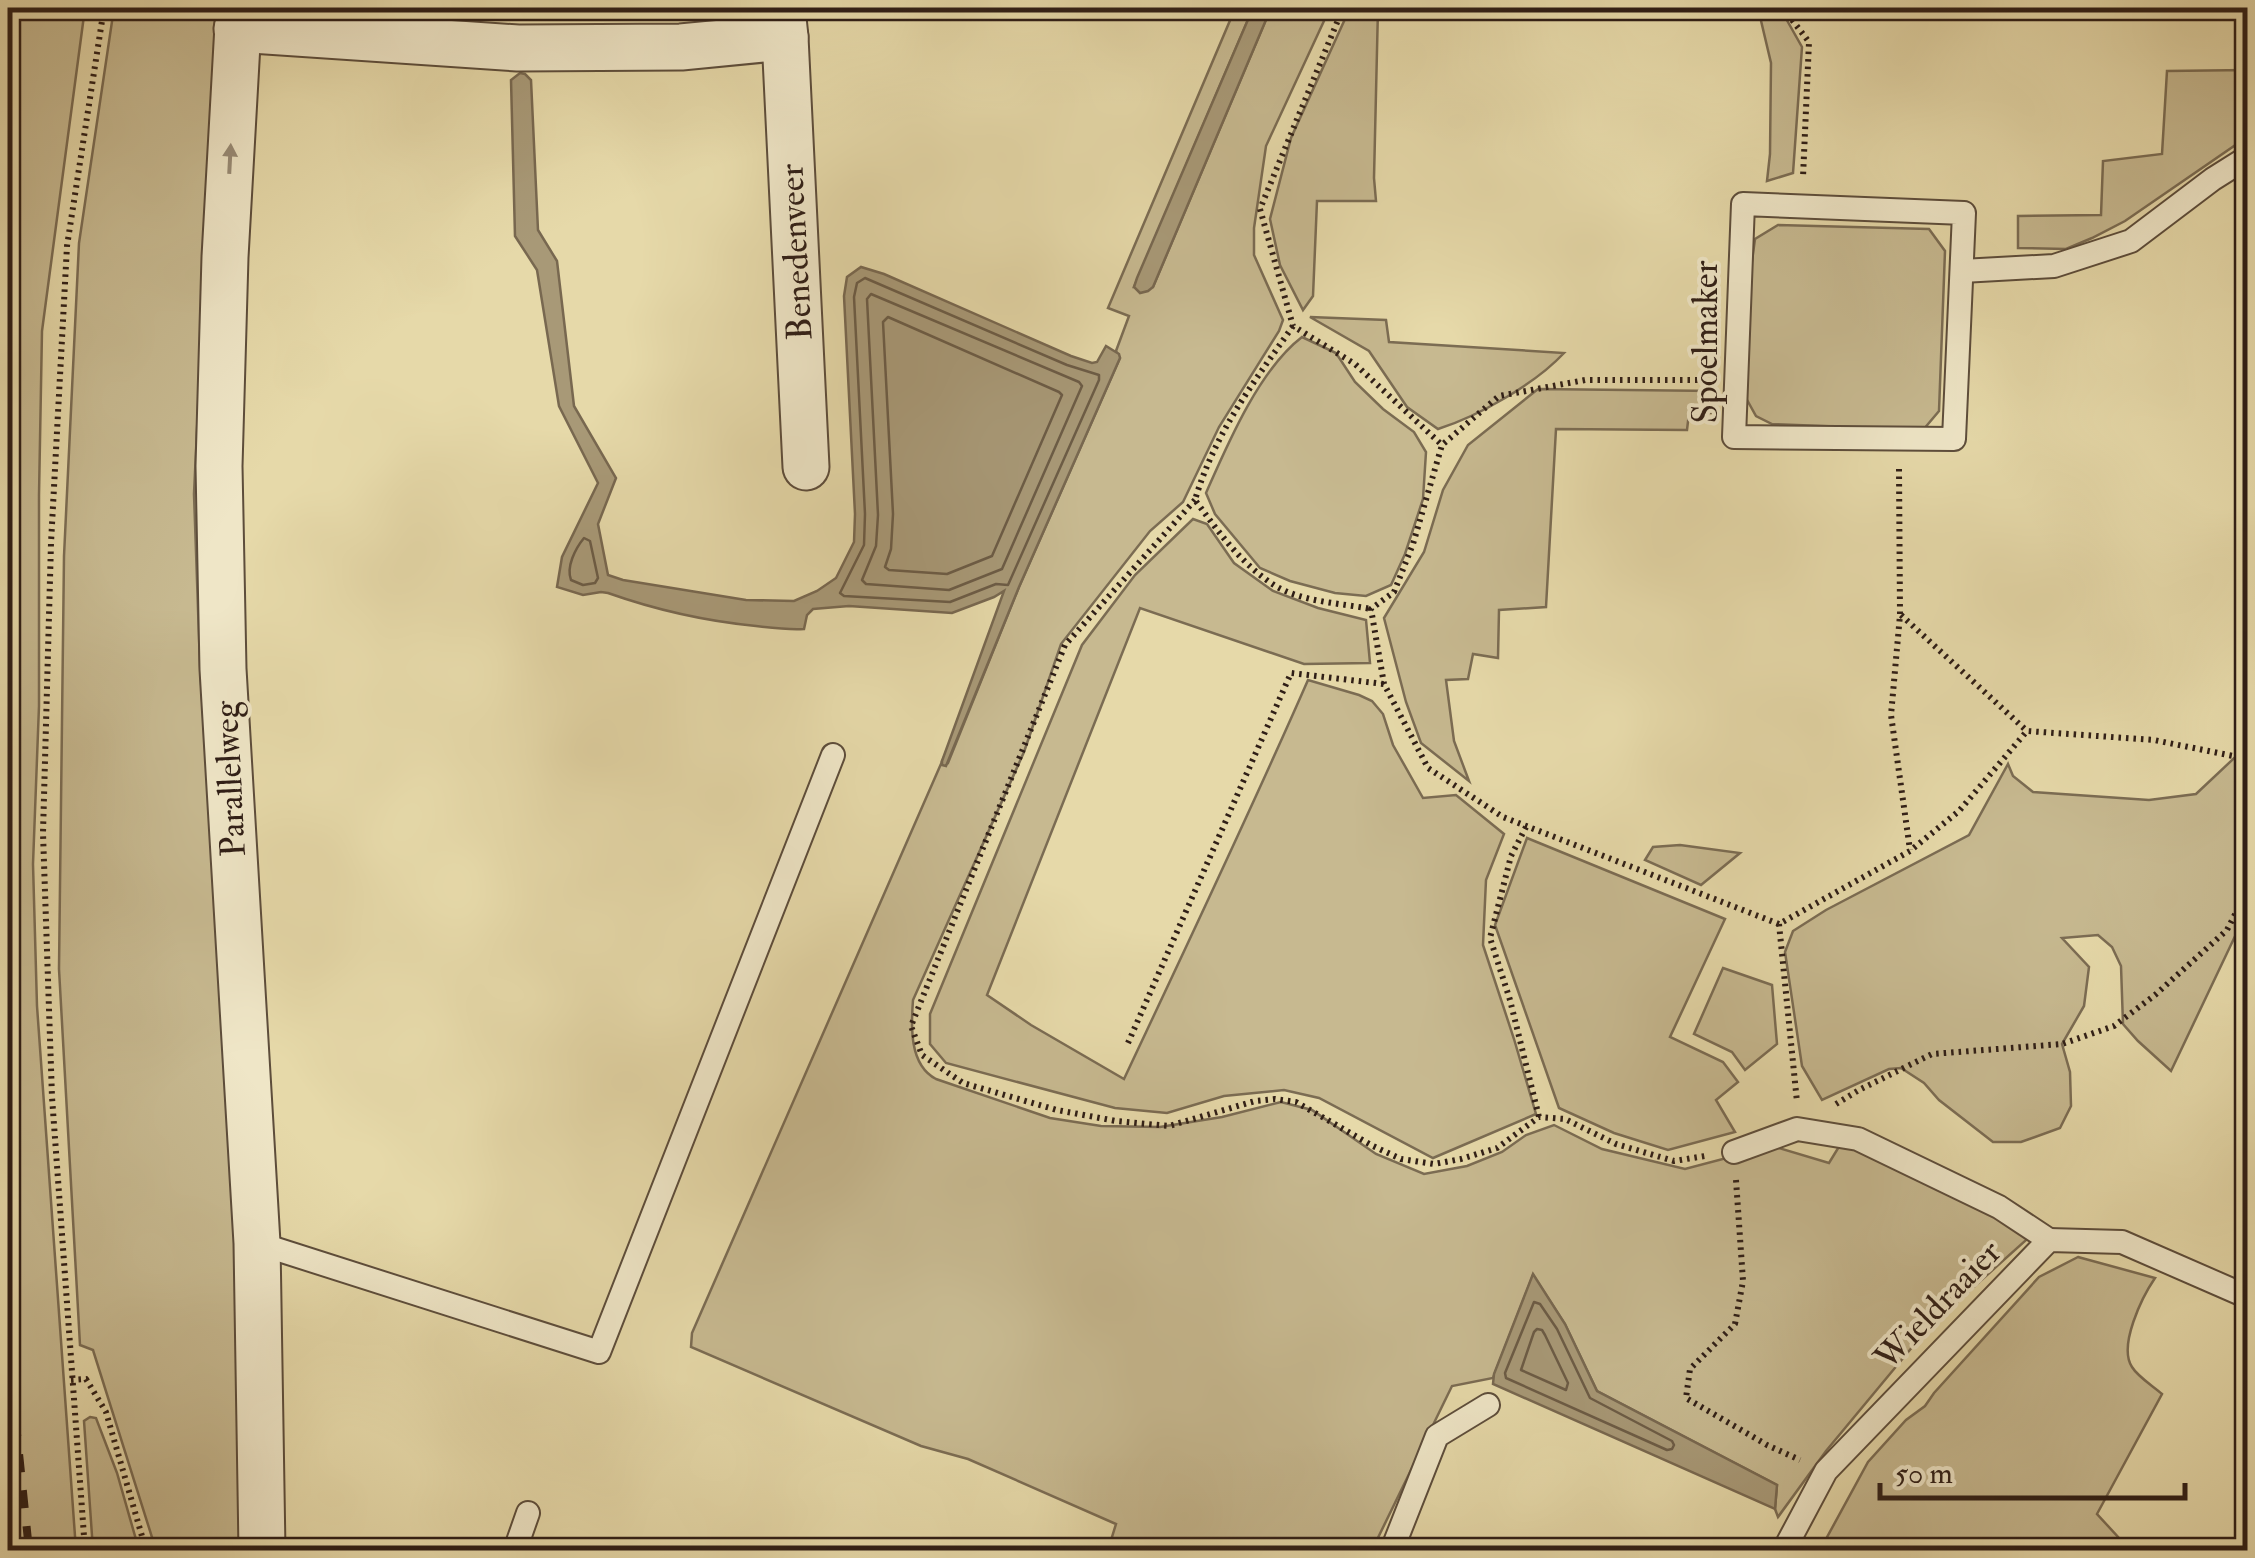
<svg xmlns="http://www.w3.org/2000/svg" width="2255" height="1558" viewBox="0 0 2255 1558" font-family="'IM FELL Double Pica',serif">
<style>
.green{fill:#c7b990;stroke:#7b6c53;stroke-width:2.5}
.water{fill:#a89977;stroke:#786850;stroke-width:2.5}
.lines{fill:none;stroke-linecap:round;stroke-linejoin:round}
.shore{stroke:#6c5c46;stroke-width:2.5}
.lane-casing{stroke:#5d4d3b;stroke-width:26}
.street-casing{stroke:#5d4d3b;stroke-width:49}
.path{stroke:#2f1e16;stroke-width:6;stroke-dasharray:2.5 5;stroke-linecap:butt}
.lane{stroke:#efe6c7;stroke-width:22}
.street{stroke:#efe6c7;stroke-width:45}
.rail{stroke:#2f1e16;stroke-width:8;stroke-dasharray:18 18;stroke-linecap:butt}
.oneway{fill:#998c77}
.labels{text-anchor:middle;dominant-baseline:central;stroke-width:8;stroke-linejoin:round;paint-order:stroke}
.street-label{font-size:35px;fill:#2f1e16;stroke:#efe6c7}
</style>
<rect width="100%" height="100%" fill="#e6d9a9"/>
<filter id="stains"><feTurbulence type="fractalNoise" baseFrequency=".002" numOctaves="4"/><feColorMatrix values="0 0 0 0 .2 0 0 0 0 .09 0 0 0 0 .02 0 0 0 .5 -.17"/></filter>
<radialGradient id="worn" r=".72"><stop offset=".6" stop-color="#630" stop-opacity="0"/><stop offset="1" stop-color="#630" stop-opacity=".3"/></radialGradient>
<!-- green -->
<g class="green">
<polygon points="8,8 85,8 42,331 39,495 39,706 33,864 37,1006 76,1550 8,1550"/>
<polygon points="114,8 223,8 203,302 194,494 200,666 235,1225 239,1400 239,1550 156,1550 93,1350 80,1345 59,969 64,556 79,243"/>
<path d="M1228,8H1253L1134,287H1153L1271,8H1330L1266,146L1254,228V255L1283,320L1279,331L1219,427L1183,502L1150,531L1061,644L1024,752L913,1000C911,1026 909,1065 936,1079L1050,1118L1101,1126L1160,1127L1222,1117L1281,1102L1312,1110L1376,1154L1424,1174L1467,1166L1502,1152L1526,1135L1554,1125L1602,1149L1685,1169L1772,1146L1829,1163L1840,1145L1897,1163L2035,1232L1928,1328L1826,1451L1778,1517L1775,1509L1777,1485L1597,1391L1565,1324L1533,1275L1493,1378L1452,1386L1372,1550H1108L1116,1524L968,1459L921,1446L691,1347L692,1333L944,757L942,761L948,763L1019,587L1120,358L1116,351L1129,316L1108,308L1234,11Z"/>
<polygon points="1350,8 1378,8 1374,178 1376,201 1317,201 1313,296 1303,310 1280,265 1270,219 1291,138"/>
<polygon points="1758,8 1780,8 1802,47 1793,173 1767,181 1770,154 1771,63"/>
<polygon points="2247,70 2247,137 2125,221 2092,238 2066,249 2018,248 2018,216 2101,215 2103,161 2162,154 2167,71"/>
<polygon points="1778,225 1929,229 1945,251 1939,411 1923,430 1772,424 1756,416 1746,398 1751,268 1755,239"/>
<path d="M1310,317L1386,320L1389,342L1564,353C1535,384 1479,416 1438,429L1407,407L1369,351Z"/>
<path d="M1302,337L1336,353L1355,382L1383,409L1414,432L1426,452L1423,499L1405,554L1391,585L1366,596L1335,593L1290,581L1260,568L1215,514L1206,493C1228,443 1259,370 1302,337Z"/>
<polygon points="1538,389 1715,391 1716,413 1689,413 1687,430 1556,429 1546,607 1499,610 1498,658 1473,654 1468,679 1446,680 1454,741 1469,781 1421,743 1406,702 1384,618 1424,552 1443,490 1468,445"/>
<path d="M1193,519L1207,524L1234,563L1273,591L1318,608L1366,620L1370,663L1304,664L1140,608L987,995L1031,1025L1124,1079C1186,947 1249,815 1308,680L1359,695L1372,701L1383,714L1393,745L1423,798L1456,795L1504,834L1486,880L1483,945L1514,1039L1536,1114L1433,1158L1319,1098L1284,1090L1224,1096L1167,1113L1115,1108L946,1063L930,1044V1014L1082,645L1135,575Z"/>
<polygon points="2247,746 2247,911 2171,1071 2138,1041 2123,1024 2121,966 2112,947 2098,935 2062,938 2089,967 2084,1006 2062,1044 2070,1072 2071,1106 2060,1128 2021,1142 1993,1142 1939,1100 1924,1083 1901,1068 1889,1069 1822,1100 1802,1066 1785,952 1793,931 1826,910 1969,835 2008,764 2013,776 2033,792 2149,800 2196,794"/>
<polygon points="1527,838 1725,919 1670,1037 1723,1062 1738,1082 1716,1100 1735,1132 1668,1150 1614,1133 1559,1108 1495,925"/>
<polygon points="1680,845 1740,853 1701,885 1645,860 1653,847"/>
<polygon points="1723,968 1772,985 1777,1044 1745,1070 1732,1052 1694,1034"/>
<path d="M2078,1257L2155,1278C2142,1297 2118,1346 2132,1367C2138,1377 2153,1386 2162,1394L2097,1514L2130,1550H1820L1868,1462L1906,1420L1925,1406L1934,1393L2039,1277Z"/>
<polygon points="90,1417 96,1418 117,1473 139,1550 93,1550 84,1421"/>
</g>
<!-- water -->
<g class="water">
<polygon points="1253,8 1271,8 1153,287 1148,291 1140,293 1134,287 1137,278"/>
<path d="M520,73L525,74L531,80L538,230L557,261L574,406L616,478L598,524L608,575L623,580L746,600L794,601L817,591L836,578L854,542L855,514L844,296L847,277L861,267L884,274L1071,356L1092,363L1097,362L1106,346L1119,354L1120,358L1019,587L946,766L942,765V761L1004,591L994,597L952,613L849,606L813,609L807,615L804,629C788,630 772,628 756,626C705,621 656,610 608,593L601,592L583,595L557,587L562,557L598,483L559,406L537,270L515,236L511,80Z"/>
<polygon points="1533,1274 1565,1324 1597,1391 1777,1485 1775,1509 1493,1384 1494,1374"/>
</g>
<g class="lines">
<!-- shore -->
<g class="shore">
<polygon points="865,278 1067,365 1099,375 1099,380 1008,585 996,584 950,602 844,596 840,593 864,545 865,514 854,297 857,283"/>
<polygon points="871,294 1079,382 1082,386 1002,569 949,590 866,584 862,580 876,546 878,515 867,299"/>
<polygon points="888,317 1059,392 1062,395 992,556 947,574 889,570 885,567 891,549 893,514 883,322"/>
<path d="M584,538L590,541L598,578L595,583L583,585L571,580C566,567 575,549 584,538Z"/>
<polygon points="1534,1302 1540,1304 1557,1329 1590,1398 1672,1441 1674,1445 1672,1449 1667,1450 1506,1378 1505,1373"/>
<polygon points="1537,1329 1542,1330 1545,1335 1568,1383 1566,1390 1521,1370 1534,1332"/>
</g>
<defs>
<g id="lane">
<polygon points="1743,204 1964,213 1954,439 1734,437"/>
<polyline points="1962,271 2054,266 2131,241 2213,179 2248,157"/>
<polyline points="1734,1152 1797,1129 1858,1139 1999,1207 2049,1240"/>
<polyline points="257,1243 599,1352 833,755"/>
<polyline points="515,1550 528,1513"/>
<polyline points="1392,1550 1437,1436 1488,1405"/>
<polyline points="1784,1550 1826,1471 2049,1240 2122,1242 2248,1297"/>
</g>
<g id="street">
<polyline points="239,8 225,257 219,466 223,669 257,1243 262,1550"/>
<polyline points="782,9 785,37 806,467"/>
<polyline points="237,29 518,48 681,47 785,37"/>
</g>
</defs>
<!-- lane casing -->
<use href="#lane" class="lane-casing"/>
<!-- street casing -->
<use href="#street" class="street-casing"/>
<!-- path -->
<g class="path">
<polyline points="1343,8 1260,209 1293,326 1355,364 1442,445"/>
<polyline points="1783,8 1809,42 1803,177"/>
<path d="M1293,326C1254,382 1215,432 1195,500C1218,531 1240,563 1274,585C1301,602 1340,603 1371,609"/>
<polyline points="1705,380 1585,380 1499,396 1442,445 1413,544 1394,592 1371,609 1384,684 1428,768 1503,817 1779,924 1910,851 1959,811 2027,731 2154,740 2248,759"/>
<polyline points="1899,469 1900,615 1891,715 1910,850"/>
<polyline points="1195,500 1065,645 911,1026 922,1055 963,1083 1057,1110 1116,1121 1169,1126 1255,1101 1275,1099 1296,1102 1373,1146 1401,1159 1434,1164 1461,1159 1497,1148 1539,1117 1565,1119 1616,1144 1674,1161 1705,1156"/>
<polyline points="1901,615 2027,731"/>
<polyline points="1526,827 1511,856 1490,938 1510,1000 1539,1117"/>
<polyline points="1779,924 1797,1102"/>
<polyline points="1128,1043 1291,673 1384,684"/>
<polyline points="1836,1104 1859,1090 1932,1054 2062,1044 2114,1026 2155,995 2227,930 2248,889"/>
<polyline points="1736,1180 1743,1281 1735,1324 1690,1369 1686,1398 1767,1445 1800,1460"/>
<polyline points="71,1380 86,1379 106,1412 146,1550"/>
<polyline points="85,1550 52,1097 43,833 51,543 67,246 104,8"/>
</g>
<!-- lane -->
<use href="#lane" class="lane"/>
<!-- street -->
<use href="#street" class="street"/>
<!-- rail -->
<polyline class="rail" points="8,1347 29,1550"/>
</g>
<!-- one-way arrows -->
<defs><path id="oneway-solid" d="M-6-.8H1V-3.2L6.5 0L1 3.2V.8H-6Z" transform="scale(2.5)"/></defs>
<use class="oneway" href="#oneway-solid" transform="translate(230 159) rotate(-87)"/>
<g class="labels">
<!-- street labels -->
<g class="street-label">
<text transform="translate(796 252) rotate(-93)">Benedenveer</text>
<text transform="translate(1706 342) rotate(-90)">Spoelmaker</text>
<text transform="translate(230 779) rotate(-93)">Parallelweg</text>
<text transform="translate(1938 1305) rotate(-46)">Wieldraaier</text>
</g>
</g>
<!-- margin -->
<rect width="2255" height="1558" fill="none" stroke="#e6d9a9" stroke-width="40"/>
<rect x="10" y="10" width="2235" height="1538" fill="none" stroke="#2f1e16" stroke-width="5"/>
<rect x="20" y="20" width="2215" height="1518" fill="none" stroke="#2f1e16" stroke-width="2.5"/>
<!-- scale -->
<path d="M1880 1483v15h305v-15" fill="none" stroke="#2f1e16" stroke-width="5"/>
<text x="1895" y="1483" font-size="30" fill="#2f1e16" stroke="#efe6c7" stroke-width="8" paint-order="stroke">50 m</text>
<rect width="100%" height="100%" filter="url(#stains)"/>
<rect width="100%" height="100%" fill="url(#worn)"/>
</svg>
